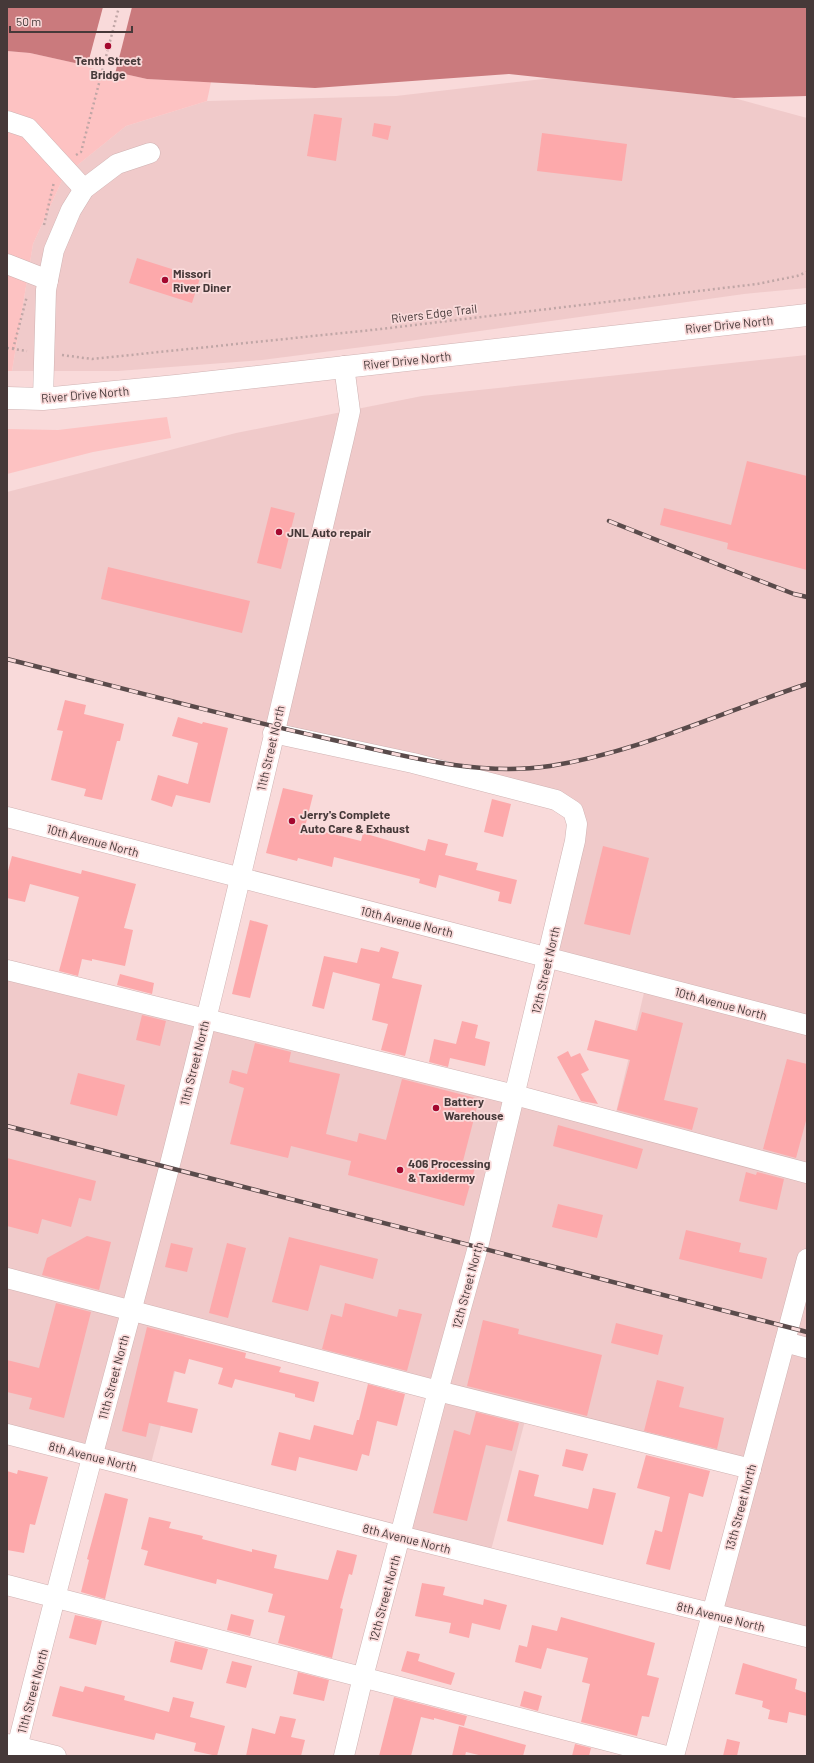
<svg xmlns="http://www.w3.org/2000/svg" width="814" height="1763" viewBox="0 0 814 1763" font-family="Barlow,sans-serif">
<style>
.built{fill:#f0caca}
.green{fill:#fdc2c2}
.water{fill:#ca7a7d}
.pier{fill:#f9dada}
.building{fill:#fda9ab}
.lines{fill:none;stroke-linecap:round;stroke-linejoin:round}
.minor-casing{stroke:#d0b3b3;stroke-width:21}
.major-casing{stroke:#d0b3b3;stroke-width:23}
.path{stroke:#c0a6a6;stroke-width:2.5;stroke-dasharray:2 3;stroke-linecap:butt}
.minor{stroke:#fff;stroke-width:20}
.major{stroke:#fff;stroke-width:22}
.rail-casing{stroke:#5a4b4b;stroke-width:4.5}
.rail{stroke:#f9dada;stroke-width:3;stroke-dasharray:9;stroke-linecap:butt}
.poi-dot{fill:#a4082f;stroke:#f9dada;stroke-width:1.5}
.labels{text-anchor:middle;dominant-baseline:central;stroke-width:3.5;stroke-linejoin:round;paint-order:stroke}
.poi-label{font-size:12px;font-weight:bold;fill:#463939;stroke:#f9dada;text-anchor:start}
.street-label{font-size:12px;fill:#463939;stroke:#f9dada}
</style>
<rect width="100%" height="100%" fill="#f9dada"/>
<!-- built -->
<g class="built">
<polygon points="552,78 734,98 807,118 807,288 744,294 409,341 262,360 118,371 12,371 33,244 64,176 126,126 207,101 396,96"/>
<polygon points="807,355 807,1637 712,1613 751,1469 527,1413 489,1558 400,1536 438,1391 187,1326 149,1471 7,1434 7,970 614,1121 646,984 548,958 573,811 275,727 7,659 7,492 236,433 422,396"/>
</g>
<!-- green -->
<g class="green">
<polygon points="7,51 30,53 147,79 211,82 207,101 126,126 64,176 33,244 12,371 7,371"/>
<polygon points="167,417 171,438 93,452 7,474 7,429 58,430"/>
</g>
<!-- water -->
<polygon class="water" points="7,7 807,7 807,96 734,98 509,74 315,88 147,79 30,53 7,51"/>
<!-- pier -->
<polygon class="pier" points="103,7 132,7 115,74 87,67"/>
<!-- building -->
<g class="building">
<polygon points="314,114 342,118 336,161 307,156"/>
<polygon points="374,123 391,126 388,140 372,136"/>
<polygon points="542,133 627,144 622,181 537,171"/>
<polygon points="137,258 200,278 192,303 129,283"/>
<polygon points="747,461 807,476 807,570 727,549 728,543 660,525 664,508 731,525"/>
<polygon points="271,507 295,513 281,569 257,563"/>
<polygon points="108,567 250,601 242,633 101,599"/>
<polygon points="65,700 86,705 84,714 124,724 120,741 117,741 102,800 84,796 86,789 51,780 63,731 57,730"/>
<polygon points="178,717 202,724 203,722 228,728 210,803 176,795 172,807 151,800 158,775 188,784 198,743 172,736"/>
<polygon points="283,788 313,795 305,827 361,841 363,833 425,851 428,839 448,844 445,855 478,863 476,870 517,880 511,904 498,901 500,892 439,875 436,888 419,883 420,879 334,857 332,867 298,858 297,861 266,853"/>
<polygon points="492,799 511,804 503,837 484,832"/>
<polygon points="603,846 649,858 630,935 584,924"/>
<polygon points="12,856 81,874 82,870 136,884 124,928 133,930 125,966 92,959 92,961 82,959 78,976 59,971 79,897 30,884 25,902 7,898 7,875"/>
<polygon points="250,920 268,925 250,998 232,994"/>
<polygon points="381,947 399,952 392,978 422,985 405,1056 381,1050 388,1024 372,1020 380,984 333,972 324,1009 312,1006 324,956 357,963 361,948 379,952"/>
<polygon points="120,974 154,983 152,994 117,985"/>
<polygon points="642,1012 683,1023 664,1100 698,1108 692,1130 617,1110 630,1060 587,1050 595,1020 637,1031"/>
<polygon points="142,1015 166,1021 160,1046 136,1040"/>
<polygon points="462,1021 478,1025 475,1038 490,1042 485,1066 450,1058 448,1067 429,1062 434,1039 456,1044"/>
<polygon points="255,1043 291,1052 289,1062 340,1074 326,1134 357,1142 359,1133 386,1140 402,1079 479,1099 463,1161 476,1164 464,1206 348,1175 351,1161 291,1146 288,1158 230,1144 244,1088 229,1083 232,1070 247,1074"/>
<polygon points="568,1051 571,1057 580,1053 589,1070 581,1074 598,1104 581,1101 557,1057"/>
<polygon points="787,1059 807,1064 807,1117 796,1158 763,1149"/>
<polygon points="78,1073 125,1085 117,1116 70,1104"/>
<polygon points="558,1125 643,1149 637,1169 553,1146"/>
<polygon points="7,1158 96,1181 91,1201 79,1198 71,1227 42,1219 38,1234 7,1226"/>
<polygon points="746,1172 756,1175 757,1172 784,1179 777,1210 739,1201"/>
<polygon points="558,1204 603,1215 597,1238 552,1227"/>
<polygon points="686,1230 741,1243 739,1252 767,1258 762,1279 679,1259"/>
<polygon points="87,1236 111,1242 99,1290 42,1275 47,1258"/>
<polygon points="289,1237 378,1259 373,1279 320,1265 308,1311 272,1302"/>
<polygon points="171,1243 193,1248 187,1272 165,1267"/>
<polygon points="227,1243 246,1248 228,1318 209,1313"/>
<polygon points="56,1303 91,1312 64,1418 29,1409 32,1398 7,1392 7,1360 39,1368"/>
<polygon points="345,1303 397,1317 399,1309 422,1314 407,1371 322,1349 331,1314 342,1317"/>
<polygon points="483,1320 519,1329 518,1334 602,1355 587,1416 467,1386"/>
<polygon points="616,1323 663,1335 658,1355 611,1343"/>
<polygon points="147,1327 246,1353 245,1358 281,1367 279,1372 319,1382 314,1402 295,1397 295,1394 235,1379 232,1388 218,1384 223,1368 189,1359 185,1374 174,1371 167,1402 198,1409 192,1433 149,1423 146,1437 122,1431"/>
<polygon points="657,1380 684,1387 679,1407 724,1418 717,1449 644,1431"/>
<polygon points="368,1384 405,1394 397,1426 377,1421 369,1456 362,1454 357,1471 299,1457 296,1471 271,1465 279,1432 310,1440 314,1425 353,1435 357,1420 359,1420"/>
<polygon points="476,1412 519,1423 512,1451 486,1445 467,1521 433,1513 454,1430 470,1435"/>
<polygon points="566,1449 588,1454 583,1471 562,1466"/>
<polygon points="646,1455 710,1471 703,1497 689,1493 670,1570 646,1564 655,1530 662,1532 670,1497 637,1488"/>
<polygon points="18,1470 48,1477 35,1525 30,1524 24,1553 7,1550 7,1471 17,1474"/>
<polygon points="519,1470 539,1475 534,1496 588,1509 593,1488 616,1493 603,1545 507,1521"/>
<polygon points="105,1493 128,1499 105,1599 81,1592 89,1560 87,1559"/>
<polygon points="149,1517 171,1522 169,1528 203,1536 202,1539 252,1552 252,1549 277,1555 274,1568 328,1580 337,1550 357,1555 352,1575 349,1574 340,1608 343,1609 332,1658 278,1643 285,1616 268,1612 273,1594 217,1579 216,1584 144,1565 148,1551 141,1549"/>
<polygon points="422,1583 445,1587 443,1595 483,1605 484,1599 507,1605 500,1630 472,1623 469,1638 449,1633 451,1623 415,1616"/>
<polygon points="231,1614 254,1620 250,1636 227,1630"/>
<polygon points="75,1615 102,1621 96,1645 69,1638"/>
<polygon points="561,1617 655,1643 647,1675 659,1678 649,1717 642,1716 637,1736 581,1722 590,1684 582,1682 588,1658 547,1648 541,1669 515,1662 519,1645 527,1647 532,1625 557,1631"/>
<polygon points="175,1641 208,1649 202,1670 170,1662"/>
<polygon points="407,1651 420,1654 418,1661 455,1673 451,1685 401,1671"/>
<polygon points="232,1661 252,1666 246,1688 226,1683"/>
<polygon points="743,1663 797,1679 795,1689 807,1693 807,1716 789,1712 787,1723 768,1719 770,1710 762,1707 763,1701 735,1694"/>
<polygon points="298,1672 329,1680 324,1701 293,1694"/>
<polygon points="60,1686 83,1692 85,1686 125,1696 124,1700 169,1712 173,1697 194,1702 190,1717 225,1726 217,1756 194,1751 196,1743 156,1733 154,1740 52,1716"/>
<polygon points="524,1691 542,1696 538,1711 520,1706"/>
<polygon points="394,1697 467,1716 464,1726 434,1718 434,1720 421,1717 411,1756 379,1756"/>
<polygon points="280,1716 296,1719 291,1737 305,1740 301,1756 246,1756 252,1728 275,1734"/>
<polygon points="459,1726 526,1745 523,1756 483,1756 466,1752 465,1756 452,1756"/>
<polygon points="727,1739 740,1742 737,1756 723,1756"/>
<polygon points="575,1744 591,1748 589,1756 572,1756"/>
</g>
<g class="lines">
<defs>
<g id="minor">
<polyline points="7,121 28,128 84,189"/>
<polyline points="7,264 48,280"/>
<polyline points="43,399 46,290 54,250 71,210 84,189 117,164 150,153"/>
<polyline points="273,733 413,763 556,800 573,811 577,824 575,841 478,1247 438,1391 363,1677 344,1756"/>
<polyline points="7,817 807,1025"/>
<polyline points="7,970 515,1095 807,1173"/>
<polyline points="7,1278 438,1391 751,1469"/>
<polyline points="785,1342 807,1348"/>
<polyline points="7,1434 400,1536 807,1637"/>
<polyline points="7,1585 666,1756"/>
<polyline points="7,1744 56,1756"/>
<path d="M15,1756C63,1559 118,1364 169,1168C231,926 286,681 344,438L350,411L344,366"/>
<polyline points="674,1756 807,1259"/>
</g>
<polyline id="major" points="7,398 43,399 176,386 807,315"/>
</defs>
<!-- minor casing -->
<use href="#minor" class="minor-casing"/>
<!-- major casing -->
<use href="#major" class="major-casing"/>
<!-- path -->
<g class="path">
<polyline points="76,155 81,152 119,7"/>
<polyline points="44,225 54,182"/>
<polyline points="7,348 27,351"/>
<polyline points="13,349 27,296"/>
<polyline points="62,355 92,359 381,329 757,284 797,276 807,272"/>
</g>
<!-- minor -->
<use href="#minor" class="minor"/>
<!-- major -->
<use href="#major" class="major"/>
<defs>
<g id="rail">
<polyline points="609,521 737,572 794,594 807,597"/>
<path d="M7,659C114,686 221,715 329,739C401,755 476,777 550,766C639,752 722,712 807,684"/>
<polyline points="7,1126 807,1332"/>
</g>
</defs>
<!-- rail casing -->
<use href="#rail" class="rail-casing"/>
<!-- rail -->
<use href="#rail" class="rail"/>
</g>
<!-- markers -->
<g class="poi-dot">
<circle cx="108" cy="46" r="4"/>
<circle cx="165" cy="280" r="4"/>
<circle cx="279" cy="532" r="4"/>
<circle cx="292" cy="821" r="4"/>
<circle cx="436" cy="1108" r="4"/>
<circle cx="400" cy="1170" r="4"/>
</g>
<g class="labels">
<!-- poi labels -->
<g class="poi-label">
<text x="108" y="60" text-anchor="middle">Tenth Street<tspan x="108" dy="14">Bridge</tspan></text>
<text x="173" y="273">Missori<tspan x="173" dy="14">River Diner</tspan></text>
<text x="287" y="532">JNL Auto repair</text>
<text x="300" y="814">Jerry's Complete<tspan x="300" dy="14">Auto Care &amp; Exhaust</tspan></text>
<text x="444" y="1101">Battery<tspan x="444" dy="14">Warehouse</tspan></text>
<text x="408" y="1163">406 Processing<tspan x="408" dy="14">&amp; Taxidermy</tspan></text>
</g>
<!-- street labels -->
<g class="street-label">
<text transform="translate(434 313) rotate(-7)">Rivers Edge Trail</text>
<text transform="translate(729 324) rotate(-6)">River Drive North</text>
<text transform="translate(407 360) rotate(-6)">River Drive North</text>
<text transform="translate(85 394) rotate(-5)">River Drive North</text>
<text transform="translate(270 748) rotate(-77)">11th Street North</text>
<text transform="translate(93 840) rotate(15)">10th Avenue North</text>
<text transform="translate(407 921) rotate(14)">10th Avenue North</text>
<text transform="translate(545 970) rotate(-77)">12th Street North</text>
<text transform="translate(721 1003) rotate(15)">10th Avenue North</text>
<text transform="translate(194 1063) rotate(-76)">11th Street North</text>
<text transform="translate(467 1285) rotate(-75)">12th Street North</text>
<text transform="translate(113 1377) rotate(-75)">11th Street North</text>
<text transform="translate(93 1456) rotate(14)">8th Avenue North</text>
<text transform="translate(740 1507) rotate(-75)">13th Street North</text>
<text transform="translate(407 1538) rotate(14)">8th Avenue North</text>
<text transform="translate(384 1598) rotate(-75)">12th Street North</text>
<text transform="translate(721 1616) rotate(14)">8th Avenue North</text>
<text transform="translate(32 1691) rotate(-75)">11th Street North</text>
</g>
</g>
<!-- border -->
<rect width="814" height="1763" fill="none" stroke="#463939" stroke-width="16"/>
<!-- scale -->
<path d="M10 26v6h122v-6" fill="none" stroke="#463939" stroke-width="2"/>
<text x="16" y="26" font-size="12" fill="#463939" stroke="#f9dada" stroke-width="3" paint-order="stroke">50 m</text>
</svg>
